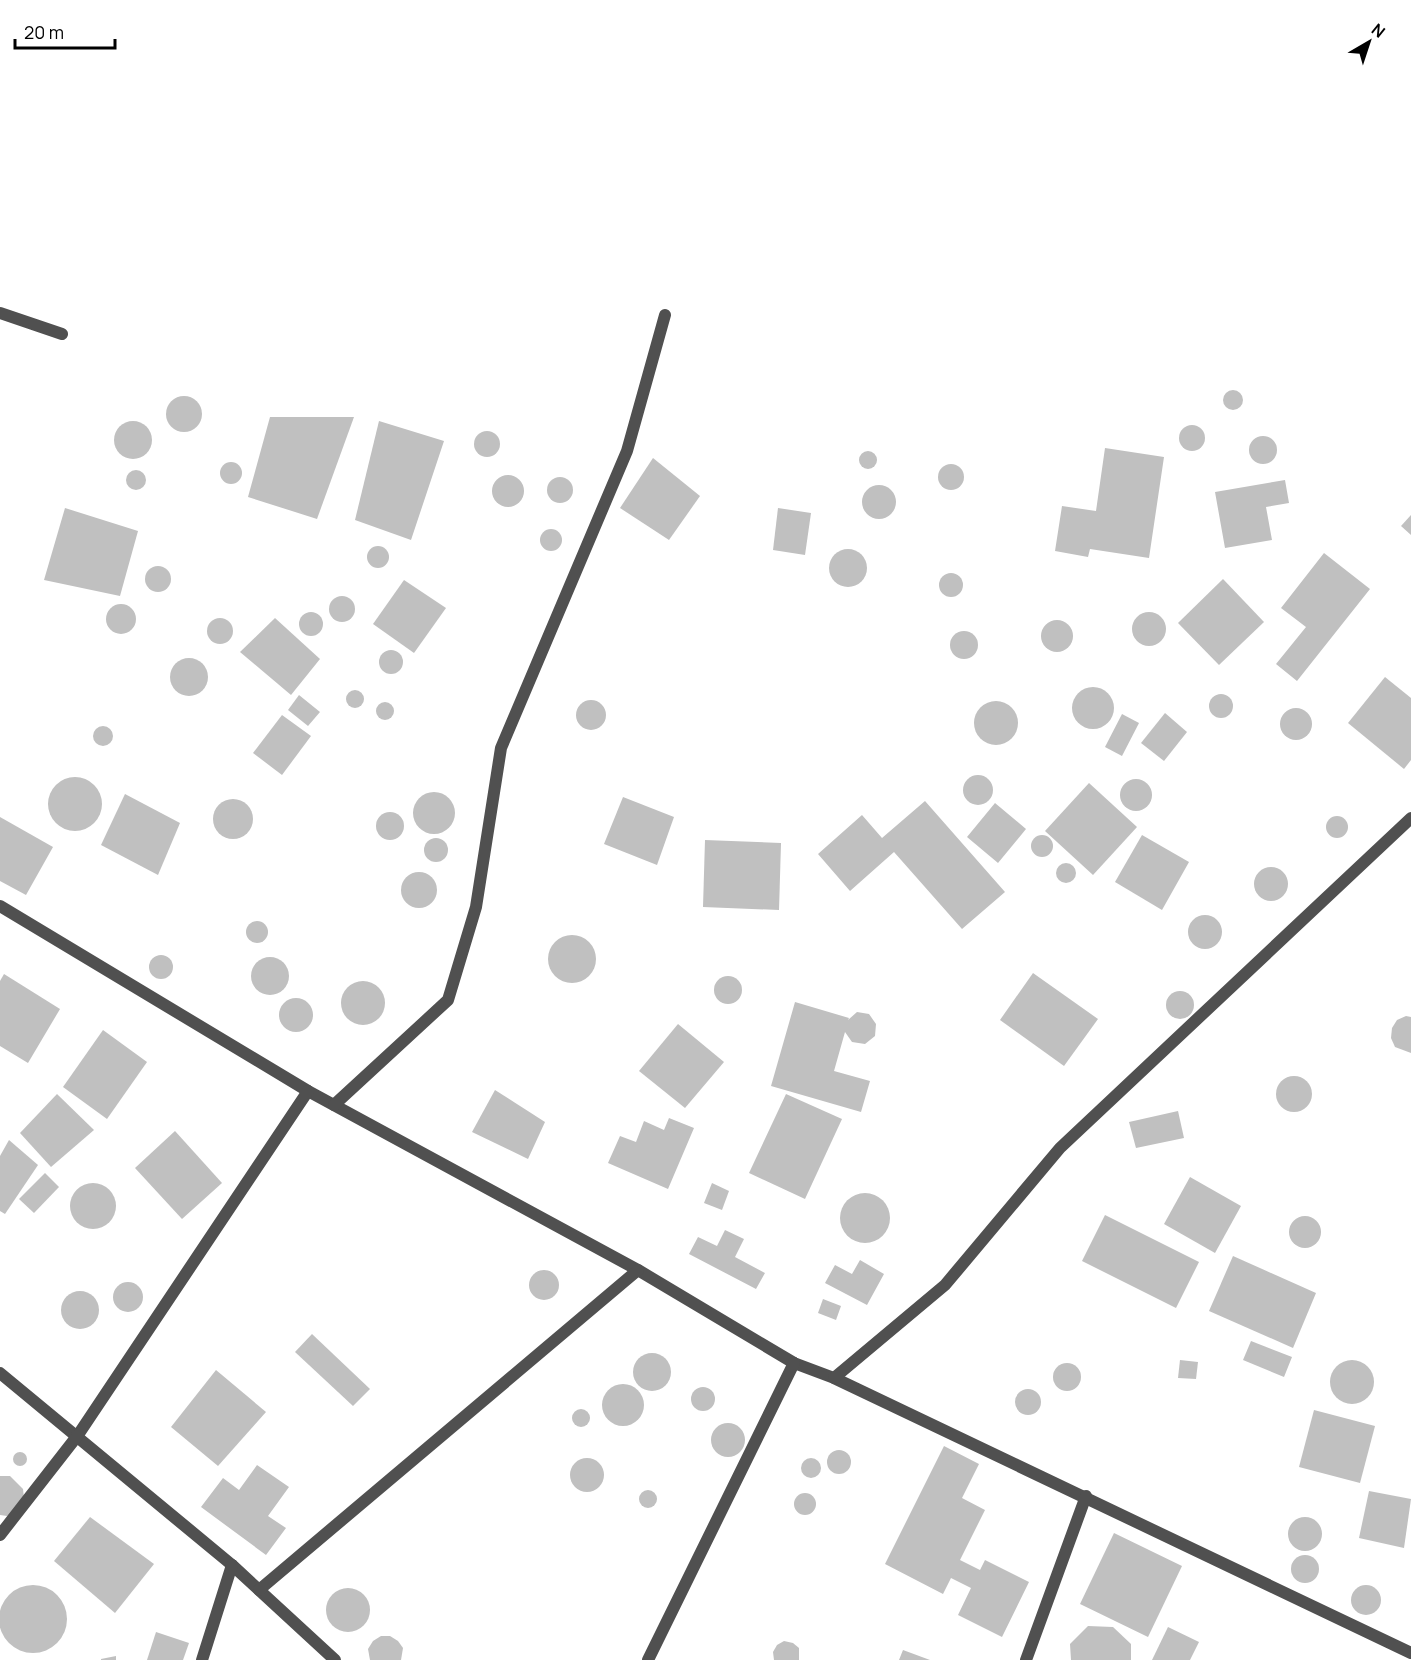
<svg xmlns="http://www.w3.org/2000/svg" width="1411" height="1660" viewBox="0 0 1411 1660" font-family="Manrope,sans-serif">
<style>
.building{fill:#c0c0c0}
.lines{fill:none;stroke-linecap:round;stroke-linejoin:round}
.street{stroke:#505050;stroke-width:12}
</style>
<rect width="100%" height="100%" fill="#fff"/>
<!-- building -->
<g class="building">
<circle cx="1233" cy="400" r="10"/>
<circle cx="184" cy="414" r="18"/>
<polygon points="270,417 354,417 317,519 248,497"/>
<polygon points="379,421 444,441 411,540 355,520"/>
<circle cx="133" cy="440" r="19"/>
<circle cx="1192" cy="438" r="13"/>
<circle cx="487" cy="444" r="13"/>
<circle cx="1263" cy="450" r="14"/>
<polygon points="1105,448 1164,457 1149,558 1090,549 1088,557 1055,551 1062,506 1096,511"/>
<circle cx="868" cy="460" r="9"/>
<polygon points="653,458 700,496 669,540 620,508"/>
<circle cx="231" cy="473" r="11"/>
<circle cx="951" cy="477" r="13"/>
<circle cx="136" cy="480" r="10"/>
<circle cx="508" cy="491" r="16"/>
<circle cx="560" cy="490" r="13"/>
<polygon points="1285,480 1289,503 1266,507 1272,540 1225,548 1215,492"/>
<circle cx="879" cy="502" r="17"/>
<polygon points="65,508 138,531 120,596 44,580"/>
<polygon points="778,508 811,513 805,555 773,550"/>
<polygon points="1411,515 1411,535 1401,526"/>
<circle cx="551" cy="540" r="11"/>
<circle cx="378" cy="557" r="11"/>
<circle cx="848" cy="568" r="19"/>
<polygon points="1324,553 1370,589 1297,681 1276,664 1306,627 1281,608"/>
<circle cx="158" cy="579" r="13"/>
<circle cx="951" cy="585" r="12"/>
<polygon points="1223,579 1264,622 1219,665 1178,623"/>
<polygon points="404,580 446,608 414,653 373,624"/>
<circle cx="342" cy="609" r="13"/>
<circle cx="121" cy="619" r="15"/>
<circle cx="311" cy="624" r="12"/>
<circle cx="1149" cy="629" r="17"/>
<polygon points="275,618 320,659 291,695 240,652"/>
<circle cx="220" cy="631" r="13"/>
<circle cx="1057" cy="636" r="16"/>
<circle cx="964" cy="645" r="14"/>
<circle cx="391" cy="662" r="12"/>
<circle cx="189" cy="677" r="19"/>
<polygon points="1385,677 1411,698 1411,760 1404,769 1348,723"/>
<circle cx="1093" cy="708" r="21"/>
<circle cx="355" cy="699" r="9"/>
<circle cx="1221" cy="706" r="12"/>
<polygon points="299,695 320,712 308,726 288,710"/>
<circle cx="591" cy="715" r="15"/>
<circle cx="996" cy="723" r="22"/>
<circle cx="385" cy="711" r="9"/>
<circle cx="1296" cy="724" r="16"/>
<polygon points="1165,713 1187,732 1164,761 1141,743"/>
<polygon points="1122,714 1139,723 1122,756 1105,747"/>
<polygon points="282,715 311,736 282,775 253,753"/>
<circle cx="103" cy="736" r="10"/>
<circle cx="978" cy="790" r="15"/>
<circle cx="75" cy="804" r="27"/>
<circle cx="1136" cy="795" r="16"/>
<polygon points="1089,783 1137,827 1093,875 1045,831"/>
<circle cx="434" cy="813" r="21"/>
<polygon points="125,794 180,823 158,875 101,845"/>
<polygon points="623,797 674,817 657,865 604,844"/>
<circle cx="233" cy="819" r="20"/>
<polygon points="925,801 1005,892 962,929 894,852 850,891 818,854 862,815 882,838"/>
<polygon points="995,803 1026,829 998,863 967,837"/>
<circle cx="390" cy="826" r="14"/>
<circle cx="1337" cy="827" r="11"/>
<polygon points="0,817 53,847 26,895 0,881"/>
<polygon points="1142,835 1189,862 1162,910 1115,882"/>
<circle cx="1042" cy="846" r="11"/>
<circle cx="436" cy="850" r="12"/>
<polygon points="705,840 781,843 779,910 703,907"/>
<circle cx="1066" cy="873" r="10"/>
<circle cx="1271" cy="884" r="17"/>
<circle cx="419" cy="890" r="18"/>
<circle cx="1205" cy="932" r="17"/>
<circle cx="257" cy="932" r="11"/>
<circle cx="572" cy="959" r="24"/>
<circle cx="161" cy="967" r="12"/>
<circle cx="270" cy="976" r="19"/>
<polygon points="1033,973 1098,1019 1064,1066 1000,1020"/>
<polygon points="4,974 60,1009 28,1063 0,1046 0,981"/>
<circle cx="728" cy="990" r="14"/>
<circle cx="363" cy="1003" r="22"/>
<circle cx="1180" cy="1005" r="14"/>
<circle cx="296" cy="1015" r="17"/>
<polygon points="795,1002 849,1018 848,1020 857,1012 869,1014 876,1024 875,1036 865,1044 852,1042 845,1032 834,1071 870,1081 861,1112 771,1086"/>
<polygon points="1406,1016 1411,1017 1411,1053 1395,1047 1391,1038 1392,1028 1397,1020"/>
<polygon points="678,1024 724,1062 685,1108 639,1071"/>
<polygon points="103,1030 147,1062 107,1119 63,1087"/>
<circle cx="1294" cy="1094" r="18"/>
<polygon points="495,1090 545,1122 528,1159 472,1132"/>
<polygon points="57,1094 94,1130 51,1167 20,1133"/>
<polygon points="786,1094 842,1119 805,1199 749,1173"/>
<polygon points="1178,1111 1184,1138 1136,1148 1129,1122"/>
<polygon points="669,1118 694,1128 668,1189 608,1163 620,1136 636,1142 644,1121 664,1130"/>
<polygon points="175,1131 222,1183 182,1219 135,1168"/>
<polygon points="9,1140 38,1165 5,1214 0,1211 0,1156"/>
<polygon points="45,1173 59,1187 34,1213 19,1199"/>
<polygon points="1190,1177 1241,1206 1215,1253 1164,1224"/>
<circle cx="93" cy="1206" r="23"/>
<polygon points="712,1183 729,1191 722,1210 704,1203"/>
<circle cx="865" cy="1218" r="25"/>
<polygon points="1105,1215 1199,1262 1176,1308 1082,1261"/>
<circle cx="1305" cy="1232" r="16"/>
<polygon points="725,1230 744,1239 735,1257 765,1273 756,1289 689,1254 698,1237 717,1246"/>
<polygon points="1233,1256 1316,1293 1293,1348 1209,1311"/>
<polygon points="860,1260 884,1274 867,1305 825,1283 835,1265 852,1274"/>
<circle cx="544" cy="1285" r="15"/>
<circle cx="128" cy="1297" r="15"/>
<circle cx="80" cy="1310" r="19"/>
<polygon points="823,1299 841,1306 836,1320 818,1313"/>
<polygon points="312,1334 370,1389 353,1406 295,1352"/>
<polygon points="1251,1341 1292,1357 1284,1377 1243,1360"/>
<circle cx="652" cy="1372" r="19"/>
<polygon points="1180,1360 1198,1362 1196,1379 1178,1378"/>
<circle cx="1352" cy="1382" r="22"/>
<circle cx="1067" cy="1377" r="14"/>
<polygon points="216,1370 266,1412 218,1466 171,1427"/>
<circle cx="623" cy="1405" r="21"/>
<circle cx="703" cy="1399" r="12"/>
<circle cx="1028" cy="1402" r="13"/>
<circle cx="581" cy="1418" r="9"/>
<polygon points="1314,1410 1375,1426 1360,1483 1299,1467"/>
<circle cx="728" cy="1440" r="17"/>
<polygon points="944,1446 979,1464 962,1498 985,1510 960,1560 980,1570 985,1560 1029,1582 1002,1637 958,1615 971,1588 951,1578 943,1594 885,1564"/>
<circle cx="839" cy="1462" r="12"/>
<circle cx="20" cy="1459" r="7"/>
<circle cx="587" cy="1475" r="17"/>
<circle cx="811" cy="1468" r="10"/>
<polygon points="257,1465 289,1487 268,1516 286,1528 266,1555 201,1507 223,1478 239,1490"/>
<polygon points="0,1476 10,1476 23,1489 24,1498 15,1513 7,1516 0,1515"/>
<circle cx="648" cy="1499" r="9"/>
<polygon points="1369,1491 1411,1499 1404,1548 1359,1538"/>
<circle cx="805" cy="1504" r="11"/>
<polygon points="90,1517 154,1564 115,1613 54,1561"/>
<circle cx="1305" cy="1534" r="17"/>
<polygon points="1114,1533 1182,1566 1148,1637 1080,1604"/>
<circle cx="1305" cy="1569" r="14"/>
<circle cx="33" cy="1619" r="34"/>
<circle cx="1366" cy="1600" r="15"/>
<circle cx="348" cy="1610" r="22"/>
<polygon points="1088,1626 1113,1627 1131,1644 1131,1660 1071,1660 1070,1644"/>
<polygon points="1168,1627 1199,1642 1190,1660 1152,1660"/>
<polygon points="156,1632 189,1643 183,1660 147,1660"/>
<polygon points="381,1636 390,1636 398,1641 403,1648 401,1660 370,1660 368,1649 373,1641"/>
<polygon points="784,1641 793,1643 799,1648 799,1660 774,1660 773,1652 777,1645"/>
<polygon points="903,1650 930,1660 899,1660"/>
<polygon points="116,1656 116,1660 101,1660 101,1659"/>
</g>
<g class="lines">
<!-- street -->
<g class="street">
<polyline points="0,313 62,334"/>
<polyline points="0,906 308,1091 638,1270 794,1363 834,1378 1411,1653"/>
<polyline points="334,1105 448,1000 476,907 501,748 627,451 665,315"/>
<polyline points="0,1373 232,1565 335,1660"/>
<polyline points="834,1378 945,1285 1060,1148 1411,818"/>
<polyline points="0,1535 78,1435 308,1091"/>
<polyline points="259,1590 638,1270"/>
<polyline points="202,1660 232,1565"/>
<polyline points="648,1660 794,1363"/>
<polyline points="1026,1660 1086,1496"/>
</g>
</g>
<!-- north arrow -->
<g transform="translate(1369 42) rotate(39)" stroke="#ffffff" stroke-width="4.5" paint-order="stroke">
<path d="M0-4.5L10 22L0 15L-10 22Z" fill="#000000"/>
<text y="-9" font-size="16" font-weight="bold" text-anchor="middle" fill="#000000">N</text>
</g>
<!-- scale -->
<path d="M15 39v9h100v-9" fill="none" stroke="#000000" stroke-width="3"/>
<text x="24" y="39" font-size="18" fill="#000000" stroke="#ffffff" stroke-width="4.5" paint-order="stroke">20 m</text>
</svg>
